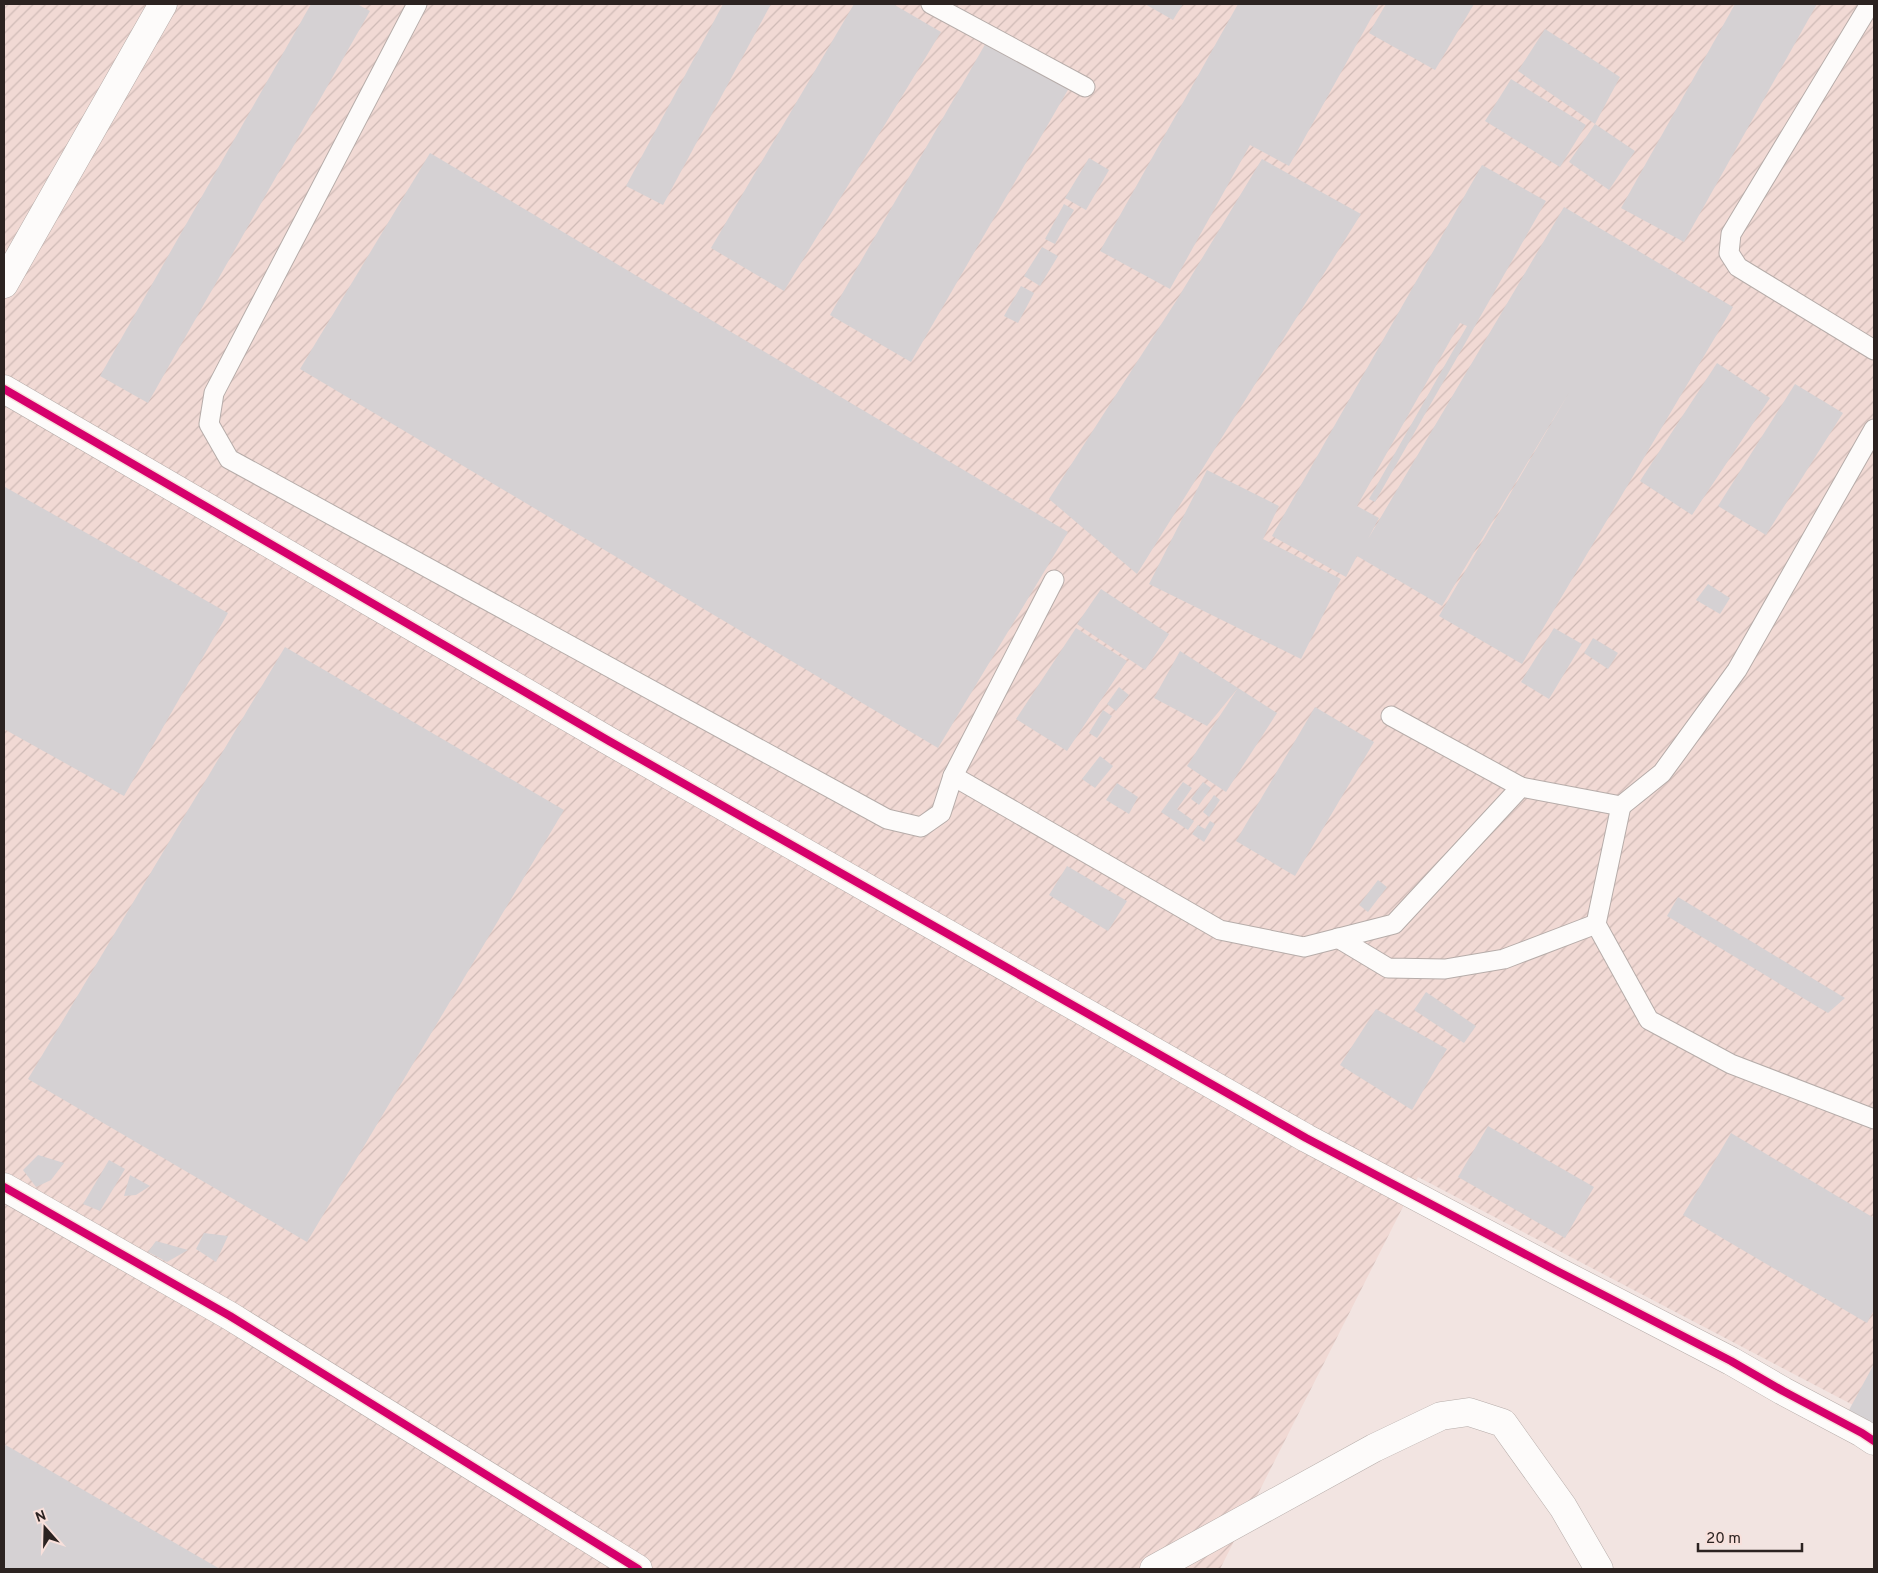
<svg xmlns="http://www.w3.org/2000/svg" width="1878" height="1573" viewBox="0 0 1878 1573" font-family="Overpass,sans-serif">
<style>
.industrial{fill:url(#industrial-furrows)}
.building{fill:#d5d1d3}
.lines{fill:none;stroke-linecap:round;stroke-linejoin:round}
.service-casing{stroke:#b6aca9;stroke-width:21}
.minor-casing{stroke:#b6aca9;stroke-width:29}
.service{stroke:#fdfbfa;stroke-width:19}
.minor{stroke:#fdfbfa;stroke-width:28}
.cycleway-casing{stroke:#f8e0db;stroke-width:11}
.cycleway{stroke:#d6006c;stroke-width:8}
</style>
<defs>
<pattern id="industrial-furrows" width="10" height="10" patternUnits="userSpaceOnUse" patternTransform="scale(1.25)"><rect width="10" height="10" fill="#f1d9d4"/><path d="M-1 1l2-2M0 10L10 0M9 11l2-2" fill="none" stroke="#cfbab6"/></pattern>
</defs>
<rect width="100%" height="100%" fill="#f2e4e1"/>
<!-- industrial -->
<polygon class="industrial" points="4,4 1874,4 1874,1416 1418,1177 1220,1569 4,1569"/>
<!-- building -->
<g class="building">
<polygon points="311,4 357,4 370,11 148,403 100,376"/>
<polygon points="723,4 771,4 663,205 626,186"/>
<polygon points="854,4 893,4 941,32 784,291 711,248"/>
<polygon points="1145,4 1183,4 1173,20"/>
<polygon points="1238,4 1379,4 1289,166 1250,145 1170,289 1100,251"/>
<polygon points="1386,4 1474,4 1435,70 1369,33"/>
<polygon points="1735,4 1817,4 1684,242 1621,208"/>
<polygon points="1545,29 1620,77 1595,124 1635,151 1609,190 1569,162 1595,124 1518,71"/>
<polygon points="987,41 1069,88 911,362 830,315"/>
<polygon points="1511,79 1586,125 1560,167 1485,121"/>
<polygon points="430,153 1068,532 938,748 300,369"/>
<polygon points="1089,158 1109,170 1086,210 1065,198"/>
<polygon points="1262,159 1361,214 1137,574 1049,499 1178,298"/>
<polygon points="1482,165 1546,201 1375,502 1369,499 1467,326 1460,323 1357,506 1379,518 1368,539 1564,207 1733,307 1522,664 1439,616 1570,391 1442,606 1357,556 1346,577 1272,536"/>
<polygon points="1064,204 1074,210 1055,244 1045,239"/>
<polygon points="1042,247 1058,256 1040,286 1024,276"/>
<polygon points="1021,286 1034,293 1018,323 1004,316"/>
<polygon points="1717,363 1770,398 1692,515 1640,481"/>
<polygon points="1795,384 1843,413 1766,535 1718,506"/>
<polygon points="1207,470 1279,506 1263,539 1341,579 1301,659 1149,584"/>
<polygon points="5,487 228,613 124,796 4,729"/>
<polygon points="1708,584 1730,598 1720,614 1696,600"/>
<polygon points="1101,589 1169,634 1145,670 1077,624"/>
<polygon points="1076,628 1127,661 1067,751 1016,719"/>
<polygon points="1554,628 1582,644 1549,699 1521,682"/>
<polygon points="1593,638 1618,653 1608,669 1584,653"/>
<polygon points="285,647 564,810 307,1242 28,1079"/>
<polygon points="1180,651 1238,688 1207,726 1154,698"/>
<polygon points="1119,687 1129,695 1116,711 1107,704"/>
<polygon points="1238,688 1277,713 1226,792 1187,766"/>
<polygon points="1315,707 1374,742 1295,876 1236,841"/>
<polygon points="1103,710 1112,716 1097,738 1089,733"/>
<polygon points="1100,756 1113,766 1095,788 1082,779"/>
<polygon points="1183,782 1192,788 1177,809 1194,821 1188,830 1161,812"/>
<polygon points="1203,782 1211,788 1199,805 1191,799"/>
<polygon points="1117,783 1138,797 1129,814 1106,800"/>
<polygon points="1214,795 1220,800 1209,817 1203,812"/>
<polygon points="1210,821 1215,824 1204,842 1192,834 1198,825 1205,829"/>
<polygon points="1067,866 1127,901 1108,931 1049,895"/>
<polygon points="1378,880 1387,887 1368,912 1359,905"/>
<polygon points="1678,897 1845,998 1828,1013 1667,916"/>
<polygon points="1426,992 1476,1026 1464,1043 1414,1010"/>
<polygon points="1376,1009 1447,1049 1412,1110 1340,1065"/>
<polygon points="1488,1126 1594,1187 1565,1238 1458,1177"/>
<polygon points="1731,1133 1874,1218 1874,1310 1867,1323 1683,1215"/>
<polygon points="38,1155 64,1163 51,1180 36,1187 23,1170"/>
<polygon points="109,1160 125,1169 100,1211 83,1204"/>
<polygon points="130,1175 150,1186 136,1195 124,1196"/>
<polygon points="204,1233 228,1236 216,1262 196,1249"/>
<polygon points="156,1241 188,1250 167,1262 148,1252"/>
<polygon points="1874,1364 1874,1424 1849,1410"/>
<polygon points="4,1444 220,1569 4,1569"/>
</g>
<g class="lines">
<defs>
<g id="service">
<polyline points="417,4 214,393 209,424 229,459 887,819 921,827 941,813 953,776 1054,580"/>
<polyline points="931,4 1085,87"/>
<polyline points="1870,4 1731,234 1729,253 1738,267 1874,350"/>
<polyline points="1391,716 1521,787 1621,806 1662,773 1737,670 1874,429"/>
<polyline points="953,776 1220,930 1304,947 1394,924 1521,787"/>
<polyline points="1621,806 1596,924 1649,1020 1731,1064 1874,1119"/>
<polyline points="1338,938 1388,968 1445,969 1504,959 1596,924"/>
</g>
<g id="minor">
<polyline points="4,284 163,4"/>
<polyline points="4,389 609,741 1306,1138 1555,1270 1731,1361 1783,1391 1862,1433 1874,1441"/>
<polyline points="4,1187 230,1316 638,1569"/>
<polyline points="1154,1569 1374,1448 1441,1416 1469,1412 1503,1423 1563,1507 1599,1569"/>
</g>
</defs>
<!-- service casing -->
<use href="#service" class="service-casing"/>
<!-- minor casing -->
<use href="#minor" class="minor-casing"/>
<!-- service -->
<use href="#service" class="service"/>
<!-- minor -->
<use href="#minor" class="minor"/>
<defs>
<g id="cycleway">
<polyline points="4,389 609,741 1306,1138 1555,1270 1731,1361 1783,1391 1862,1433 1874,1441"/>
<polyline points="4,1187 230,1316 638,1569"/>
</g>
</defs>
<!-- cycleway casing -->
<use href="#cycleway" class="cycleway-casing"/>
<!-- cycleway -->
<use href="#cycleway" class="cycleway"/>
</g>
<!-- border -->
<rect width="1878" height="1573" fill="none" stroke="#2c2321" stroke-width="10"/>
<!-- north arrow -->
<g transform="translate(45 1528) rotate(340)" stroke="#f8e0db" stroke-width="4" paint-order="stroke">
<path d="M0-4L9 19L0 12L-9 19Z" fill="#2c2321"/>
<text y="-8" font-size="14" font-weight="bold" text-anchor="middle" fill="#2c2321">N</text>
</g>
<!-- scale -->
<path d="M1698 1543v8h104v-8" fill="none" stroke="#2c2321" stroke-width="2.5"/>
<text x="1706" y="1543" font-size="15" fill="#2c2321" stroke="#f8e0db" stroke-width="4" paint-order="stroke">20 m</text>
</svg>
